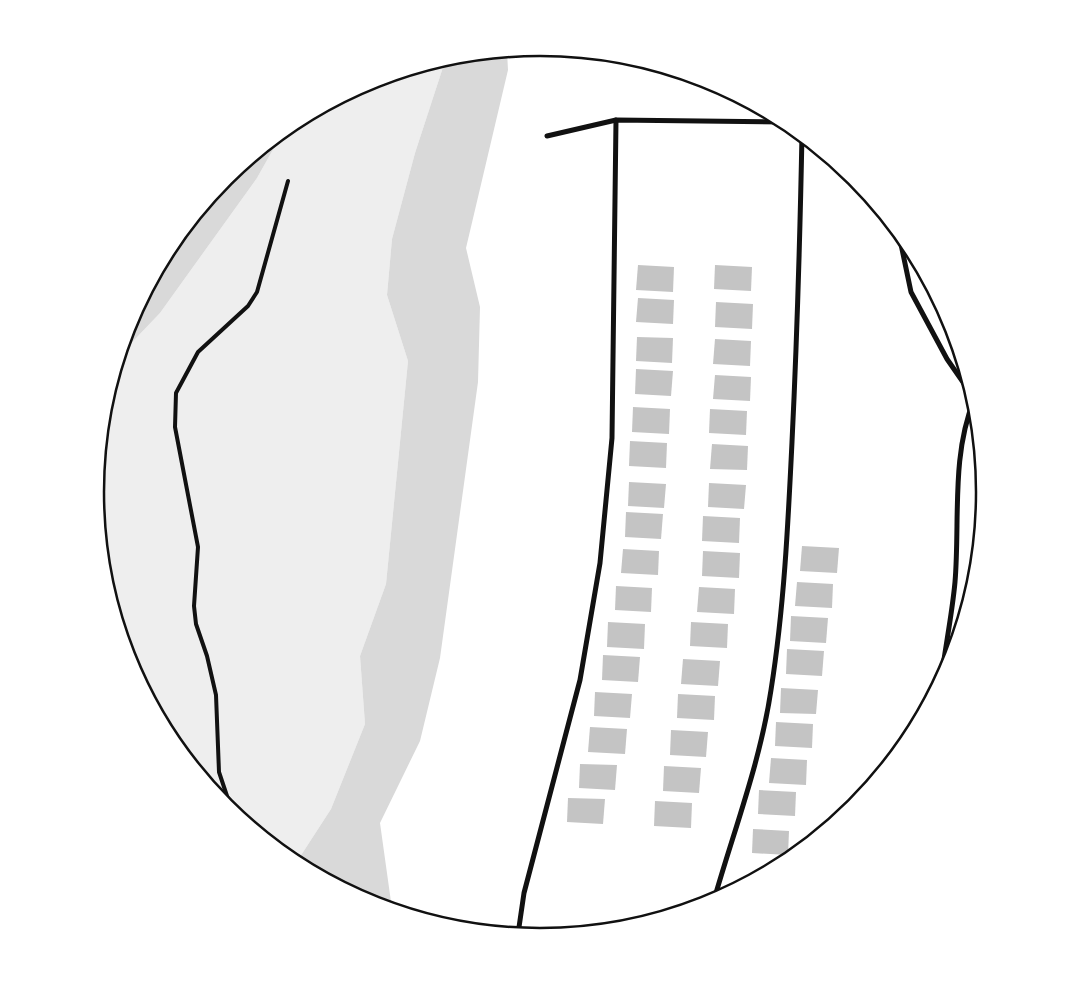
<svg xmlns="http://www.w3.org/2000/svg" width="1080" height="984" viewBox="0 0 1080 984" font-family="Signika,sans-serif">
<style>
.green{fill:#eee}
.water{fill:#d9d9d9}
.building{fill:#c4c4c4}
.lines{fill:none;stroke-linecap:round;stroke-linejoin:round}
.service{stroke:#111;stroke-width:4}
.minor{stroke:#111;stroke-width:5}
.rim{fill:none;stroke:#111;stroke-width:2.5}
</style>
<rect width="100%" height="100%" fill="#fff"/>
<!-- green -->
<polygon class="green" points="446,58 415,153 392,239 387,295 408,361 386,584 360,656 365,724 331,809 296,863 225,806 170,739 129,662 104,578 96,492 104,405 119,356 160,313 257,178 284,130 293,122 370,81"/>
<!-- water -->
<g class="water">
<polygon points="507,51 508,70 466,248 480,307 478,382 440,658 420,741 380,823 392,909 370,903 296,863 331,809 365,724 360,656 386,584 408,361 387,295 392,239 415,153 446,58"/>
<path d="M284,130L257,178L160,313L119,356C139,290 177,228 225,178C243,160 265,145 284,130Z"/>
</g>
<!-- building -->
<g class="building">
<polygon points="638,265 674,267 673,292 636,290"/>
<polygon points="715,265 752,267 751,291 714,289"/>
<polygon points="638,298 674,300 673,324 636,322"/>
<polygon points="716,302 753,304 752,329 715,327"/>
<polygon points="637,337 673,338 672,363 636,361"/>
<polygon points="715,339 751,341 750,366 713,364"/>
<polygon points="636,369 673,371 671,396 635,394"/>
<polygon points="715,375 751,377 750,401 713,399"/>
<polygon points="633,407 670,409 669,434 632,432"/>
<polygon points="710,409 747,411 746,435 709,433"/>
<polygon points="630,441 667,443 666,468 629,466"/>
<polygon points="712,444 748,446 747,470 710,469"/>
<polygon points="629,482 666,484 664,508 628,506"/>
<polygon points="709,483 746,485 744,509 708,507"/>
<polygon points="626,512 663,514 661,539 625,537"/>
<polygon points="703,516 740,518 739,543 702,541"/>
<polygon points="802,546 839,548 837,573 800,571"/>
<polygon points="623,549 659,551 658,575 621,573"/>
<polygon points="703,551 740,553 739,578 702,576"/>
<polygon points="797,582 833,584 832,608 795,606"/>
<polygon points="616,586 652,588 651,612 615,610"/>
<polygon points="699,587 735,589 734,614 697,612"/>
<polygon points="791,616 828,618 826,643 790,641"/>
<polygon points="608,622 645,624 644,649 607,647"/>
<polygon points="691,622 728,624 727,648 690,646"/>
<polygon points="787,649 824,651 822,676 786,674"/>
<polygon points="603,655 640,657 638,682 602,680"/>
<polygon points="683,659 720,661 718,686 681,684"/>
<polygon points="781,688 818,690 816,714 780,713"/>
<polygon points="595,692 632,694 630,718 594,716"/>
<polygon points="678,694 715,696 714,720 677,718"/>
<polygon points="776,722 813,724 812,748 775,746"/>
<polygon points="590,727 627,729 625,754 588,752"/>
<polygon points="671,730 708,732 706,757 670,755"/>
<polygon points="771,758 807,760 806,785 769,783"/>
<polygon points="580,764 617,765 615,790 579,788"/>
<polygon points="664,766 701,768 699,793 663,791"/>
<polygon points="759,790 796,792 795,816 758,814"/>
<polygon points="568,798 605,799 603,824 567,822"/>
<polygon points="655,801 692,803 691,828 654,826"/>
<polygon points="753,829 789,831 788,855 752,853"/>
</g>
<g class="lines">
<!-- service -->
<polyline class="service" points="232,811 219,772 216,695 207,656 196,624 194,606 198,547 175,427 176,393 198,352 248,306 257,292 288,181"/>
<!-- minor -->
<g class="minor">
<polyline points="547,136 616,120 786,122"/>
<polyline points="898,230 911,292 947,359 974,398"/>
<path d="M941,681C945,648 952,615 955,582C960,522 951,456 974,400"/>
<path d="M714,900C734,830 760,763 771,690C784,608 788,525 792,442C797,339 800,237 802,134"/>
<polyline points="518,934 524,893 580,680 600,563 612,438 616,120"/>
</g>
</g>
<!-- crop -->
<path d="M0 0H1080V984H0ZM104 492a436 436 0 1 1 872 0a436 436 0 1 1-872 0Z" fill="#fff" fill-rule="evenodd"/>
<path class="rim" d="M104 492a436 436 0 1 1 872 0a436 436 0 1 1-872 0Z"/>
</svg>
